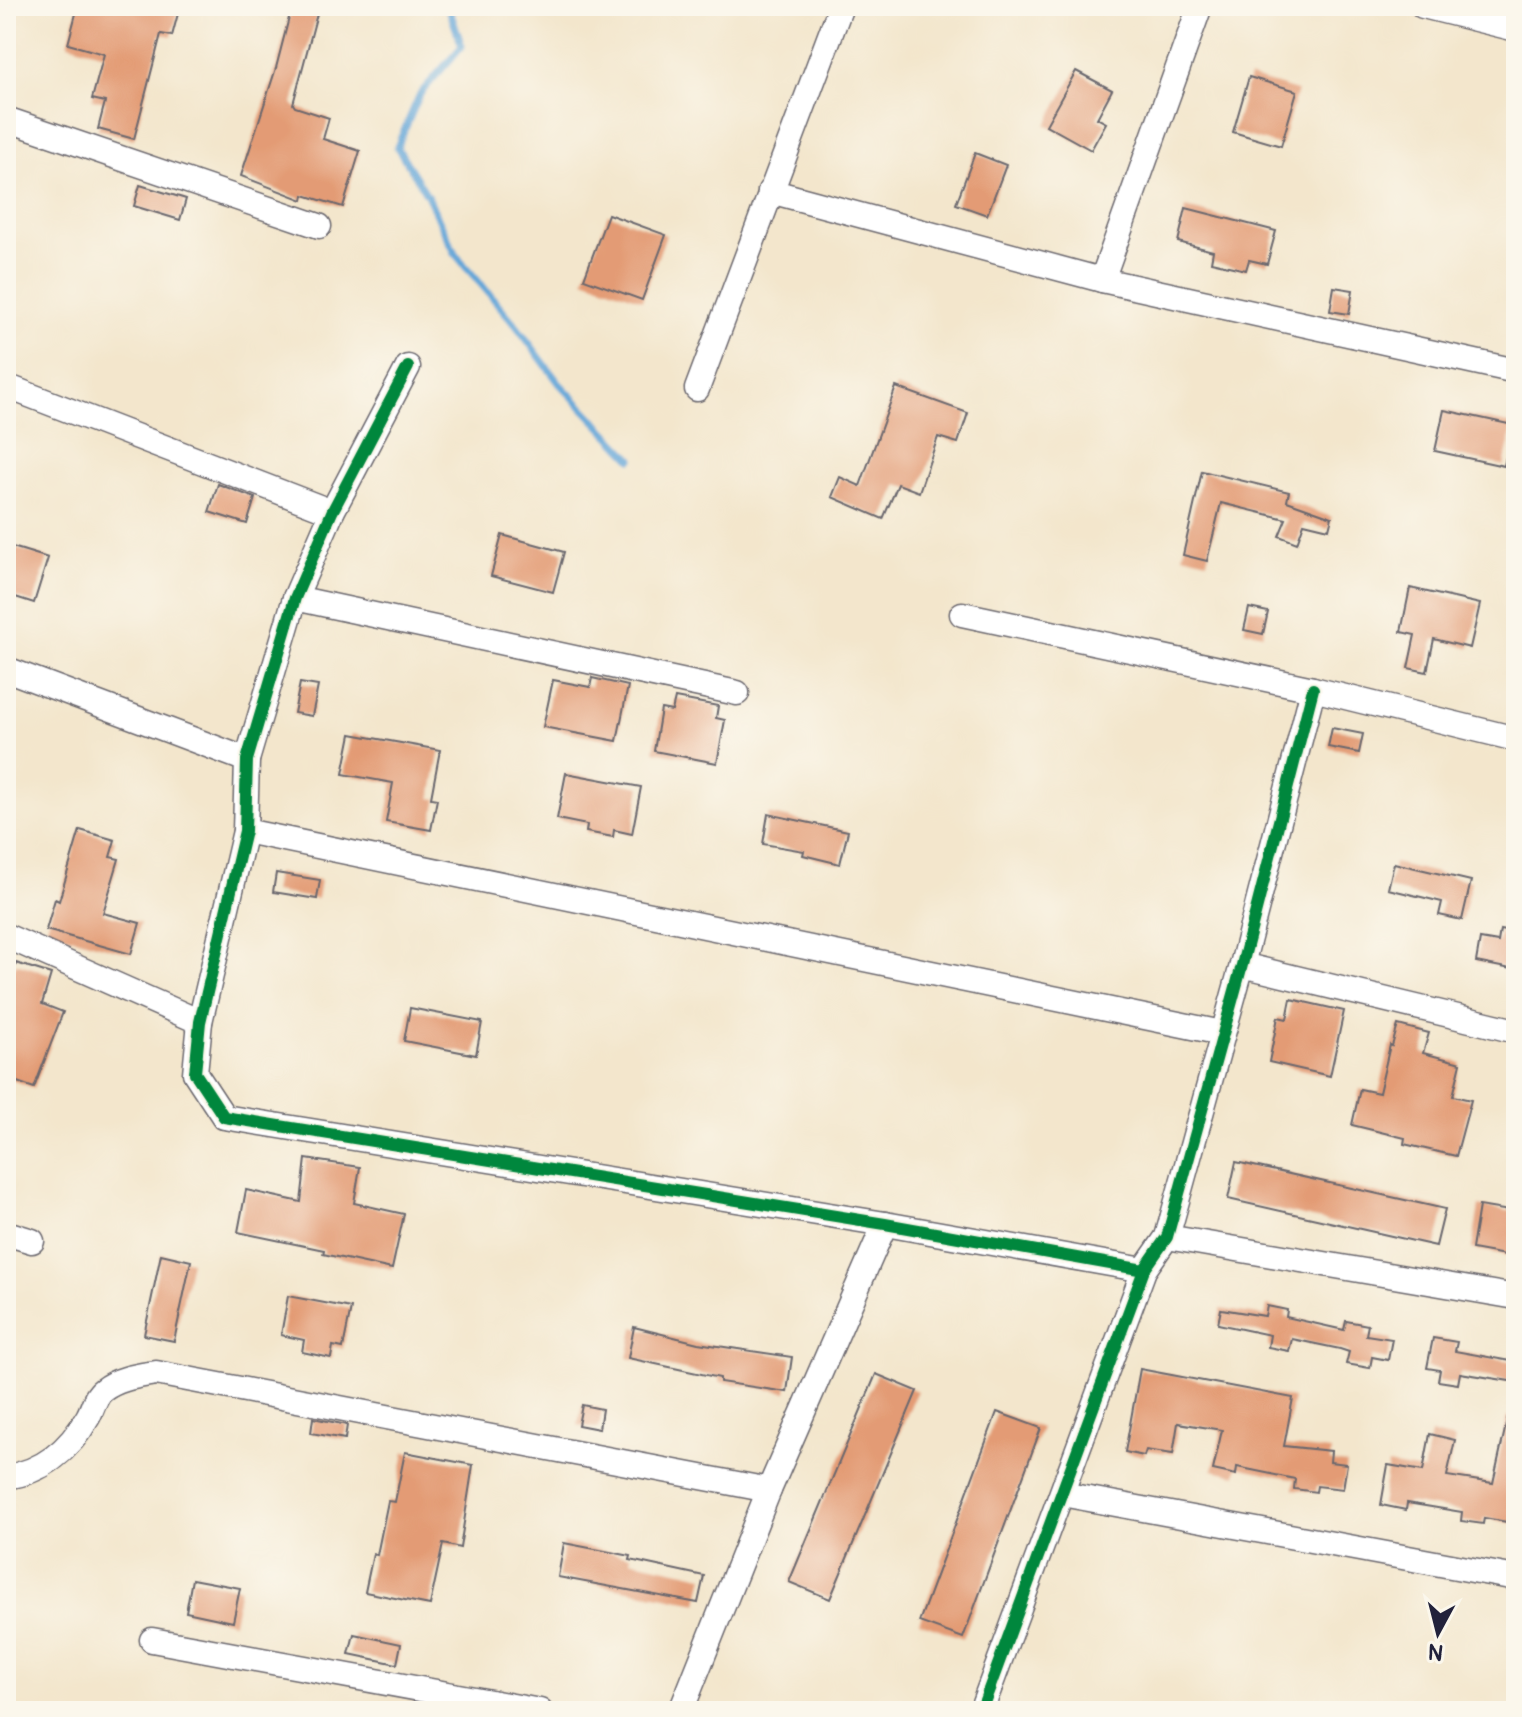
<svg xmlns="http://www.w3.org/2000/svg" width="1522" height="1717" viewBox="0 0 1522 1717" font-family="Pangolin,sans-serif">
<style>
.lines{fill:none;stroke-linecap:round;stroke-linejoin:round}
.stream{stroke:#63a6d8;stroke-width:7}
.building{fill:#e39b75}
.minor-casing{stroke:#6b676e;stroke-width:27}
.minor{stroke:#fff;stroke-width:24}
.cycleway-casing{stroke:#fbf7ec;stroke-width:17}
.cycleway{stroke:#00873e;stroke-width:12}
</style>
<rect width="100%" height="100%" fill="#fbf7ec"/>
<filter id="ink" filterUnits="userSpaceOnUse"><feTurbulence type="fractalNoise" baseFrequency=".0125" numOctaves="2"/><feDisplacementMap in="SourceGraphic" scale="16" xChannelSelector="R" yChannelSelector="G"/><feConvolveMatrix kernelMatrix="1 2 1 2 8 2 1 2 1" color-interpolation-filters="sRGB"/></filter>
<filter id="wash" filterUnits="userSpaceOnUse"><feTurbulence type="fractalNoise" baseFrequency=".006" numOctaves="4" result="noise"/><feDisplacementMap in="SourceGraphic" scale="32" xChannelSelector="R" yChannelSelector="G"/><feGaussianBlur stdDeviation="1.8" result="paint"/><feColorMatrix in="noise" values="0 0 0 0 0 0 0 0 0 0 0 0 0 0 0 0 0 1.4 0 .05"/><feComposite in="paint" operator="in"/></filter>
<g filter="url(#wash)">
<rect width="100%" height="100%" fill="#f3e6cc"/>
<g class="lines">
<!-- stream -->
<polyline class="stream" points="448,6 462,46 420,94 397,147 427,195 456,255 515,324 559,383 632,459"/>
</g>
<g id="blocks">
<!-- building -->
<g class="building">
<polygon points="78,6 180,6 172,36 161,34 134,139 98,129 105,102 92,99 104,54 68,44"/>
<polygon points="292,6 319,6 293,104 295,107 329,118 323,139 360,151 343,207 304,195 303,200 241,176 276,68"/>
<polygon points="1076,71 1112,90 1097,118 1106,123 1091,150 1046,125"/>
<polygon points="1249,77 1297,91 1281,146 1233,132"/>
<polygon points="975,153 1006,165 987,215 956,204"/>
<polygon points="140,185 186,199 180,220 134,206"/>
<polygon points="1186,208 1276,231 1267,264 1249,260 1246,270 1211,262 1213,251 1178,242"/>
<polygon points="608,214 666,235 642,300 584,279"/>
<polygon points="1334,287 1353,290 1349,314 1330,311"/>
<polygon points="896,387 968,413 958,443 938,437 919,492 898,484 883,519 832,497 840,477 860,486"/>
<polygon points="1444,410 1513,425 1504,466 1435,451"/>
<polygon points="1202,471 1289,492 1287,501 1332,517 1329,529 1304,523 1297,543 1279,536 1286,519 1221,503 1207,561 1183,555"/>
<polygon points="218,484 255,498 247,524 209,512"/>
<polygon points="502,535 564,552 553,592 491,576"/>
<polygon points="6,545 48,558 34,603 6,594"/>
<polygon points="1410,588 1480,604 1470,648 1434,639 1427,672 1408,668 1415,635 1401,632"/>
<polygon points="1249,608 1268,612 1263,634 1244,630"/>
<polygon points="592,678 628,686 617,741 543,727 553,680 590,687"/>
<polygon points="300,683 318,686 312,716 294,713"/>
<polygon points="675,698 718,706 716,718 725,720 717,763 654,751 661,709 672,711"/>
<polygon points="1332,728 1363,734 1359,753 1328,747"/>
<polygon points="351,734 440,750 431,798 437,799 431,830 386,822 393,783 343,774"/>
<polygon points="566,773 641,787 632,834 614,830 613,837 586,832 587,825 557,819"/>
<polygon points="768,814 848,831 840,864 803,855 804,851 763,844"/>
<polygon points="80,830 115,840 110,857 119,859 103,913 140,923 131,954 46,930 55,899 59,901"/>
<polygon points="1394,863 1471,881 1462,920 1439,915 1442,902 1388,889"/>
<polygon points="276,873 320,880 317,899 273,892"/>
<polygon points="1500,930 1516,933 1516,970 1476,962 1480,939 1498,942"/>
<polygon points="16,963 51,974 42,1004 63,1012 34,1088 6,1078 6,965 15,968"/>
<polygon points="1291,999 1344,1011 1330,1076 1269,1062 1278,1017 1287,1019"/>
<polygon points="410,1008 482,1022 476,1055 404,1041"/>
<polygon points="1398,1025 1429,1033 1423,1053 1461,1063 1453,1096 1471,1100 1456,1156 1404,1144 1405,1138 1352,1125 1360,1089 1379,1093 1390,1045 1392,1046"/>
<polygon points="306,1159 360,1167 354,1203 404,1214 392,1269 323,1254 324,1250 238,1232 246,1190 301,1202"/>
<polygon points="1236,1162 1445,1209 1436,1246 1228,1199"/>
<polygon points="1479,1206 1516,1212 1516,1257 1472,1249"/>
<polygon points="161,1254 191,1261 174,1341 144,1335"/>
<polygon points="288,1296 351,1308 343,1348 333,1346 331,1358 302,1352 304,1340 281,1335"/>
<polygon points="1267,1306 1287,1310 1286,1317 1344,1330 1346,1321 1368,1325 1366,1335 1392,1339 1388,1360 1372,1357 1370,1368 1346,1364 1349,1352 1340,1349 1292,1339 1289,1351 1268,1347 1270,1335 1218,1324 1221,1309 1265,1316"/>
<polygon points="634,1327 698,1343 792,1357 787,1392 720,1382 720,1378 628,1358"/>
<polygon points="1433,1338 1457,1342 1455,1351 1516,1362 1516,1382 1460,1373 1458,1384 1438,1381 1440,1370 1427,1368"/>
<polygon points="1140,1369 1293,1398 1284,1446 1331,1451 1330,1462 1347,1464 1343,1489 1317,1486 1316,1492 1294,1489 1295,1479 1237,1467 1236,1475 1213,1470 1222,1430 1178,1423 1173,1454 1146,1450 1144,1456 1125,1452"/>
<polygon points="876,1374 917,1391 830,1599 789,1582"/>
<polygon points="582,1405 602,1409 599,1429 578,1425"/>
<polygon points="997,1412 1041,1428 963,1638 919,1622"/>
<polygon points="1508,1416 1516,1416 1516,1506 1513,1523 1484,1518 1483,1524 1461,1521 1462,1512 1407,1503 1406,1510 1381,1505 1388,1465 1423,1471 1430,1434 1455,1440 1447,1476 1493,1483"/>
<polygon points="313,1418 347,1425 345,1439 311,1433"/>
<polygon points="405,1452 473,1465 460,1548 443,1544 430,1605 365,1592 373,1554 377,1555 388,1501 395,1502"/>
<polygon points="564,1543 631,1556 630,1560 704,1576 698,1603 558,1577"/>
<polygon points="192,1579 240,1588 233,1622 186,1612"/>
<polygon points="354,1634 401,1644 397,1664 349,1654"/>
</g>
</g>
</g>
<g filter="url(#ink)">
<use href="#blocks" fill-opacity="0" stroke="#6b676e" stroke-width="2"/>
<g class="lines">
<defs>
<g id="minor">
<polyline points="1423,6 1516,29"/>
<polyline points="6,119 319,226"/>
<polyline points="770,191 1102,280 1516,371"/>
<polyline points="1102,280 1200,6"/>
<polyline points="408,367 332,512 295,598 247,760 245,831 200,1022 195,1073 224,1117 885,1224 1144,1270"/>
<polyline points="6,386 332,512"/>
<polyline points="697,389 841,6"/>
<polyline points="295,598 737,693"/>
<polyline points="962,614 1313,689 1516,739"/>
<polyline points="6,669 247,760"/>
<polyline points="245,831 1222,1033"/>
<polyline points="6,936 200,1022"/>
<polyline points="1242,965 1516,1031"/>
<polyline points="6,1233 32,1241"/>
<polyline points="1167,1237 1516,1297"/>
<path d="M6,1477C43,1472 70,1449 88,1417C93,1408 95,1396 103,1390C118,1378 138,1376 156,1373L769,1490"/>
<polyline points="1062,1494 1516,1578"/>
<polyline points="152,1640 540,1711"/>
<polyline points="681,1711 769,1490 885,1224"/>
<polyline points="981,1711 1144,1270 1167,1237 1242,965 1313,689"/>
</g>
</defs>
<!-- minor casing -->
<use href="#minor" class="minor-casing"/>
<!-- minor -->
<use href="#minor" class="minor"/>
<defs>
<g id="cycleway">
<polyline points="408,367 332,512 295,598 247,760 245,831 200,1022 195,1073 224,1117 885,1224 1144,1270"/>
<polyline points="981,1711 1144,1270 1167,1237 1242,965 1313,689"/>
</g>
</defs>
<!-- cycleway casing -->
<use href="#cycleway" class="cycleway-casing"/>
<!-- cycleway -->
<use href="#cycleway" class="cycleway"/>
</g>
</g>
<!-- margin -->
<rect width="1522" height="1717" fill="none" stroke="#fbf7ec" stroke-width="32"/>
<!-- north arrow -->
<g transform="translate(1438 1633) rotate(187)" stroke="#fbf7ec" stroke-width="6" paint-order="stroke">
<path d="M0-6L14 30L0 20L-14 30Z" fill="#22223b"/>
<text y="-12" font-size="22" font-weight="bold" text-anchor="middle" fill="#22223b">N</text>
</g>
</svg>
